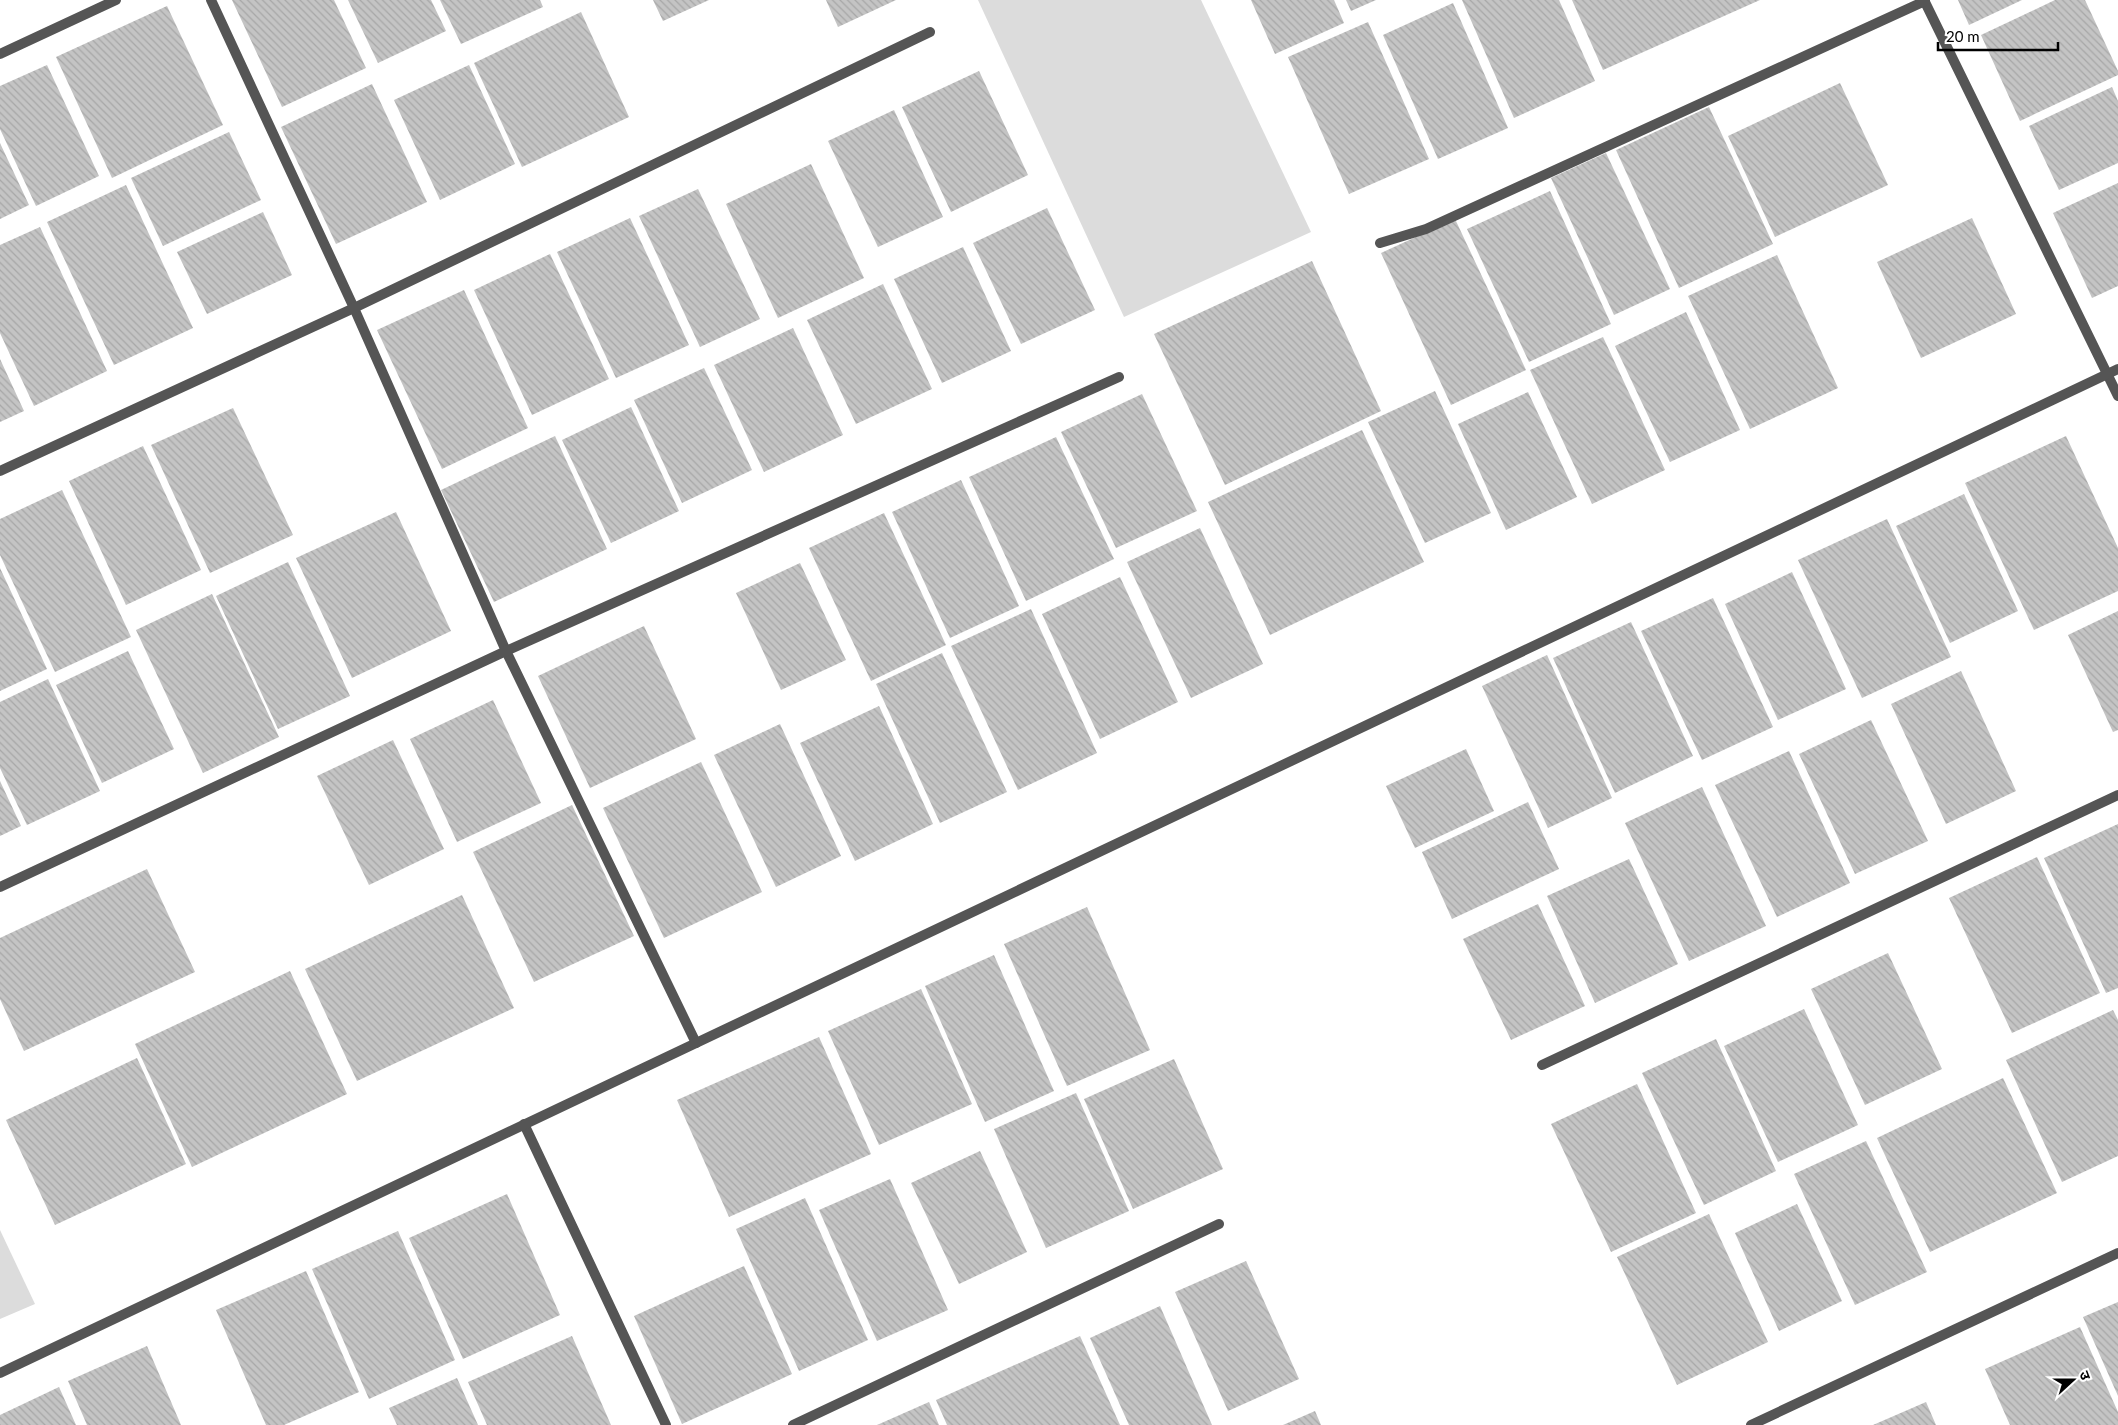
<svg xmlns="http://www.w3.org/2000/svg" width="2118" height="1425" viewBox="0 0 2118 1425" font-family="Lato,'Noto Sans Devanagari',sans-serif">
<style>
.park{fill:#dcdcdc}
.building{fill:url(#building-back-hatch)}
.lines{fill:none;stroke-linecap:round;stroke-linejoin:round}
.minor{stroke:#555;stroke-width:10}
</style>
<defs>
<pattern id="building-back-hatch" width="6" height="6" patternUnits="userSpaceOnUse" patternTransform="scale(1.25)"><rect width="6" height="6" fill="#c4c4c4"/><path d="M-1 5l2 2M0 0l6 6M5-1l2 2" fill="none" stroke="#a7a7a7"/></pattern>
</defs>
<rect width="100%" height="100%" fill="#fff"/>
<!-- park -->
<g class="park">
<polygon points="978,0 1201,0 1311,232 1124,317"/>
<polygon points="0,1230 35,1304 0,1319"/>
</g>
<!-- building -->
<g class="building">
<polygon points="232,0 334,0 366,68 282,107"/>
<polygon points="348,0 431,0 446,31 378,63"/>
<polygon points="440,0 540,0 543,7 461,44"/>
<polygon points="653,0 709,0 663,21"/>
<polygon points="826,0 896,0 838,27"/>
<polygon points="1251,0 1334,0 1344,23 1275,54"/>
<polygon points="1346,0 1376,0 1351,11"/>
<polygon points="1462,0 1559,0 1595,81 1514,118"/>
<polygon points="1572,0 1760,0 1603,70"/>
<polygon points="1958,0 2022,0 1969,25"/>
<polygon points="2055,0 2085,0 2118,71 2118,75 2020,121 1981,35"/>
<polygon points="1453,3 1508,128 1438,159 1383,35"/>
<polygon points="167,6 223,125 112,178 56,57"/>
<polygon points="581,12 629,117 522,167 474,63"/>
<polygon points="1368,22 1429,159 1349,194 1288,57"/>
<polygon points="47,65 99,176 36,206 0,129 0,86"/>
<polygon points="469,65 515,164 440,200 394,100"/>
<polygon points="979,71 1028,175 951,212 902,107"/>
<polygon points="1840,83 1888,185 1775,237 1728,136"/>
<polygon points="372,84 427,202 336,244 281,127"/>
<polygon points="2112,87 2118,101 2118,163 2059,190 2029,126"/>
<polygon points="1709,107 1773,244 1679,288 1616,150"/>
<polygon points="894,110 943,217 878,247 828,141"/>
<polygon points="229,132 261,200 163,246 131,178"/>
<polygon points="0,143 29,205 0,219"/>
<polygon points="1606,153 1670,289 1614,315 1551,178"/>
<polygon points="811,164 864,278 778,318 726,204"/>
<polygon points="2118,183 2118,286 2092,298 2053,213"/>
<polygon points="126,185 193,328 114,365 47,222"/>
<polygon points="698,189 760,319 700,347 639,216"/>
<polygon points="1550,191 1611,324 1529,362 1467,229"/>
<polygon points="1047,208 1095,310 1021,344 973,243"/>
<polygon points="263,212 292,275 207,314 177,252"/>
<polygon points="630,218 689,345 616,378 557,252"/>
<polygon points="1972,218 2016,314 1921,358 1877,262"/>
<polygon points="1455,219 1526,370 1451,405 1381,253"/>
<polygon points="40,227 107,371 34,406 0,333 0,245"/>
<polygon points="963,247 1011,351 942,383 894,279"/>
<polygon points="550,254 609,379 532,415 474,290"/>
<polygon points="1777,255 1838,388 1750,429 1688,296"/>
<polygon points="1312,261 1381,411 1225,485 1154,334"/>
<polygon points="883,284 932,389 856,424 807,320"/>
<polygon points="464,290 528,428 442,469 377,330"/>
<polygon points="1686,312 1740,430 1670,462 1615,346"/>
<polygon points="793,328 843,435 764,472 714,365"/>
<polygon points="1603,337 1665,470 1592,504 1530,370"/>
<polygon points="0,359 24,411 0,422"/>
<polygon points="704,368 752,470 682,503 634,400"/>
<polygon points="1435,391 1491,513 1425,543 1368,422"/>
<polygon points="1528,392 1577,497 1506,530 1458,424"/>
<polygon points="1142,394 1197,511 1116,548 1061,432"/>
<polygon points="631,407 679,511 611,543 562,440"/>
<polygon points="233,408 293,535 210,573 151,445"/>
<polygon points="1362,430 1424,562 1270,635 1208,502"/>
<polygon points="555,436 607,549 494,602 441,490"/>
<polygon points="2066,436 2118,548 2118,591 2034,630 1965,483"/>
<polygon points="1056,437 1114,559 1026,601 969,477"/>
<polygon points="143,446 201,570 126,605 69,481"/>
<polygon points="961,480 1019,606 950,638 892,512"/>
<polygon points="62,490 131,637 55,672 0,555 0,519"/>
<polygon points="1964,494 2018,611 1950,643 1896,526"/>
<polygon points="396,512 451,631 352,678 296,558"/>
<polygon points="884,513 946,645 871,681 809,548"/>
<polygon points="1887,519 1951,657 1862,698 1798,560"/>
<polygon points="1200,528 1263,664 1191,698 1127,562"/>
<polygon points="288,562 350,696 278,729 216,596"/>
<polygon points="800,563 846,660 781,690 736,593"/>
<polygon points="0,568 47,669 0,691"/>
<polygon points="1792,572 1846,689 1778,720 1725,604"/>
<polygon points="1120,577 1178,702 1100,739 1042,614"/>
<polygon points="212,594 279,737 203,773 136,630"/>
<polygon points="1713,598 1773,727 1702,760 1641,631"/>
<polygon points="1031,609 1097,753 1018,790 951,646"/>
<polygon points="2118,611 2118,730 2113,732 2068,635"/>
<polygon points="1631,622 1693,756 1615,793 1553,658"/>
<polygon points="644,626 696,739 590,788 538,676"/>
<polygon points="128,651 174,749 102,783 56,685"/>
<polygon points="942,653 1007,792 940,823 876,684"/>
<polygon points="1547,655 1612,798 1548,828 1482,686"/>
<polygon points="1961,671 2016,791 1946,824 1891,704"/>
<polygon points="48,679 100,791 27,825 0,768 0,702"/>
<polygon points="493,700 541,803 457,842 410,739"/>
<polygon points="879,706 933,824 855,861 800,743"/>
<polygon points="1871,720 1928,841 1855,874 1799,754"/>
<polygon points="780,724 841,856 776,887 714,755"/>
<polygon points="393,740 444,849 369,885 317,776"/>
<polygon points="1466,749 1494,811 1415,848 1386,786"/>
<polygon points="1789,751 1850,883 1777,917 1715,785"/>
<polygon points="701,762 762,892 664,938 603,808"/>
<polygon points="0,781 21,826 0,836"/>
<polygon points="1702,787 1766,926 1689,961 1625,823"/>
<polygon points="1528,802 1559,869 1452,919 1422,852"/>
<polygon points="572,805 634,936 534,982 473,852"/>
<polygon points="2118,824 2118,988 2106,993 2044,858"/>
<polygon points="2037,857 2100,993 2012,1033 1949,898"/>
<polygon points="1629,859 1678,964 1595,1003 1547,896"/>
<polygon points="147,869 195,972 24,1051 0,999 0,938"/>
<polygon points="462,895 514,1008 357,1081 305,969"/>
<polygon points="1538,904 1585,1006 1511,1040 1463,939"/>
<polygon points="1087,907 1150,1050 1067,1086 1004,944"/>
<polygon points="1888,953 1942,1069 1865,1105 1811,989"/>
<polygon points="994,955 1054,1091 985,1122 925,986"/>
<polygon points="290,971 347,1094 192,1167 135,1044"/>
<polygon points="921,989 972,1104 879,1145 828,1031"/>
<polygon points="1804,1009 1858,1125 1778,1162 1724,1046"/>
<polygon points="2113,1010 2118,1020 2118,1156 2062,1182 2006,1060"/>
<polygon points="819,1037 871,1154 729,1217 677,1100"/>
<polygon points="1716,1039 1776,1171 1704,1205 1642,1073"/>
<polygon points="137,1058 186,1164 55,1225 6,1120"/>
<polygon points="1174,1059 1223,1169 1133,1209 1084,1099"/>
<polygon points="2003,1078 2057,1193 1930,1252 1877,1138"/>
<polygon points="1637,1084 1696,1213 1611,1252 1551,1124"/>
<polygon points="1076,1093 1129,1211 1046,1248 994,1129"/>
<polygon points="1866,1141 1927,1272 1855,1305 1794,1174"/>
<polygon points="980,1151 1027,1252 959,1284 911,1183"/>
<polygon points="890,1179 948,1310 877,1341 819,1210"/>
<polygon points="507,1194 560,1315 463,1359 409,1238"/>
<polygon points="805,1198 868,1340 799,1371 736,1229"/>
<polygon points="1797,1204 1842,1301 1779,1331 1735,1233"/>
<polygon points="1709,1214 1768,1342 1677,1385 1617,1257"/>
<polygon points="398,1231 455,1360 369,1399 312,1269"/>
<polygon points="1246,1261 1299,1379 1228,1411 1175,1292"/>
<polygon points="744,1266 792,1374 682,1424 634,1316"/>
<polygon points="306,1271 359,1392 284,1425 266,1425 216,1310"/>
<polygon points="2118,1302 2118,1396 2083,1317"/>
<polygon points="1160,1306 1212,1425 1129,1425 1090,1338"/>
<polygon points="2080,1327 2118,1412 2118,1425 2010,1425 1985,1369"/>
<polygon points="572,1336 611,1425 487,1425 468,1382"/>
<polygon points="1080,1336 1120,1425 947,1425 936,1400"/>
<polygon points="147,1346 181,1425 87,1425 68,1381"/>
<polygon points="457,1378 478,1425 397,1425 389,1408"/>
<polygon points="59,1387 76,1425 0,1425 0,1415"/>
<polygon points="929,1402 939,1425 877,1425"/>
<polygon points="1926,1402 1936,1425 1873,1425"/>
<polygon points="1315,1411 1321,1425 1283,1425"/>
</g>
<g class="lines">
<!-- minor -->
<g class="minor">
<polyline points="211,0 354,308 506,651 696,1043"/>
<polyline points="1924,0 2118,396"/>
<polyline points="0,54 116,0"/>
<polyline points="1380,243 1426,229 1925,1"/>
<polyline points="0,471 354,308 930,32"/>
<polyline points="0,887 506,651 1119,377"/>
<polyline points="1542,1065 2118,795"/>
<polyline points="524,1124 666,1425"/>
<polyline points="0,1373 2118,369"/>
<polyline points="793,1425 1219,1224"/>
<polyline points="1751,1425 2118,1253"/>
</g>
</g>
<!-- north arrow -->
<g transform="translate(2073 1380) rotate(69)" stroke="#ffffff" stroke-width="4" paint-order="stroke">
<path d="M0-4L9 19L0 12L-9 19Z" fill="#000000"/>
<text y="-8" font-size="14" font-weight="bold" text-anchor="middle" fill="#000000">उ</text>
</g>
<!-- scale -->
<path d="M1938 42v8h120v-8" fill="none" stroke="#000000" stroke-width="2.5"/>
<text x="1946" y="42" font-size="15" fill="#000000" stroke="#ffffff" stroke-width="4" paint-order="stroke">20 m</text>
</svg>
